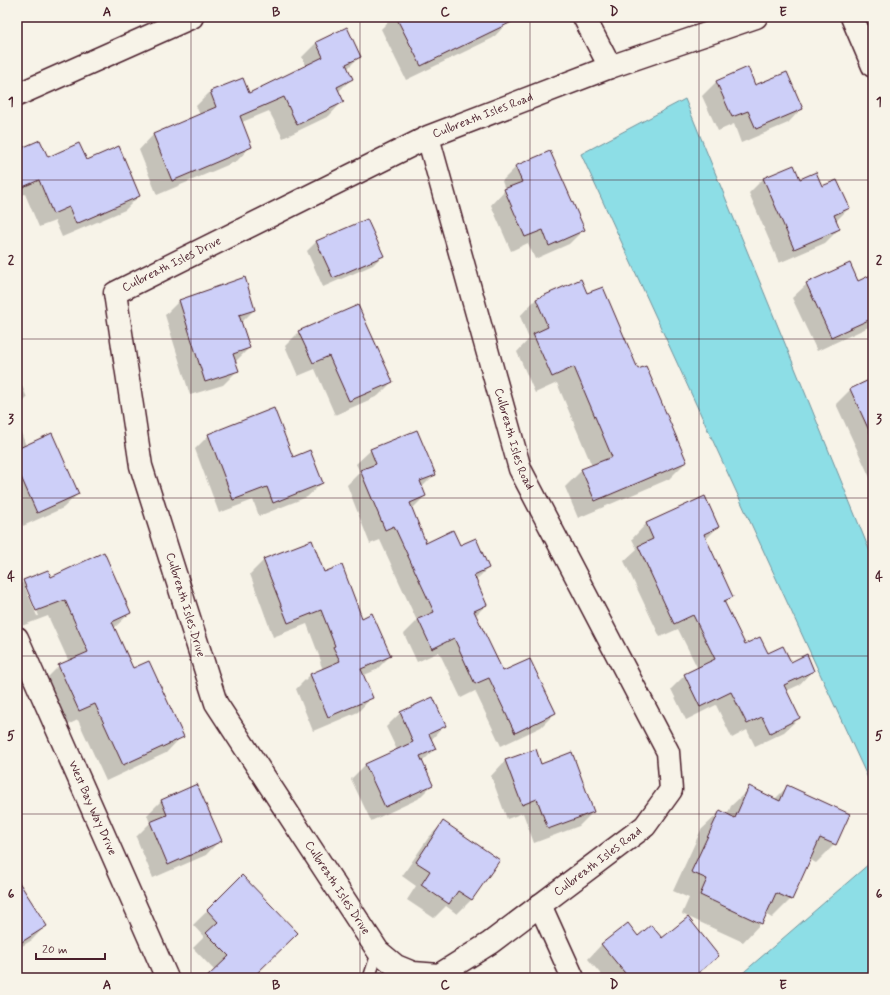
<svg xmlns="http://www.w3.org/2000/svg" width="890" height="995" viewBox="0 0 890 995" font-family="Mynerve,sans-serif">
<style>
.water{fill:#8ddee6;stroke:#72929b}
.shadow{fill:#0003;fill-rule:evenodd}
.building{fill:#cdcff8;stroke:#4a1f2b}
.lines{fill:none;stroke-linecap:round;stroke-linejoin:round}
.service-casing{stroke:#4a1f2b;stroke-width:14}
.minor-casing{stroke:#4a1f2b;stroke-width:25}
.tertiary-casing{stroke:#4a1f2b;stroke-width:25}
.service{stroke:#f7f3e8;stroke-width:11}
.minor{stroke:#f7f3e8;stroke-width:22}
.tertiary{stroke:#f7f3e8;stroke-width:22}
.grid{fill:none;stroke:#4a1f2b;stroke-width:1;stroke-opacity:0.55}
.labels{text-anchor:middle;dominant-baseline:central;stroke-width:4;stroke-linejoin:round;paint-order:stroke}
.street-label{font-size:12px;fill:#4a1f2b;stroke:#f7f3e8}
.neatline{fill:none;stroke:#4a1f2b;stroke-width:1.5}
.grid-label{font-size:13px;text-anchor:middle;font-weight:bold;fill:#4a1f2b}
</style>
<rect width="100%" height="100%" fill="#f7f3e8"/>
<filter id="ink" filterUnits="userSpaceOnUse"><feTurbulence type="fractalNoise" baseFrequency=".025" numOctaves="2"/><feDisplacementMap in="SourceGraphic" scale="8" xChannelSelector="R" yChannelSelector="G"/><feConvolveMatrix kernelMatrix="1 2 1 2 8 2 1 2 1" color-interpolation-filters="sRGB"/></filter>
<g filter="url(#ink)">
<!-- water -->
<g class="water">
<polygon points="685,99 873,559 873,789 581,154"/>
<polygon points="873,856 873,978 737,978 870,863"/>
</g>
<!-- shadow -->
<g class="shadow">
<polygon points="393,17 504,17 507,23 493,38 406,80 381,29"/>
<polygon points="346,29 360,56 347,69 351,79 338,92 343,101 329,116 283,138 269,111 242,122 251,146 237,161 157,195 139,150 153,135 200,115 196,106 210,92 249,94 306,66 302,57 316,43"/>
<polygon points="716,82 755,87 802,108 788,123 741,143 734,124 718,131 702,96"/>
<polygon points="17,151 47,158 86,161 139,196 125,210 62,237 55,221 39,227 25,194 17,197"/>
<polygon points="516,167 583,230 569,244 535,259 528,243 511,251 491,205 505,190 502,181"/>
<polygon points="763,179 800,180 821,188 849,208 836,221 839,229 825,243 779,263 749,193"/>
<polygon points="317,241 383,255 373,265 323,287 307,251"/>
<polygon points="873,276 873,325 817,351 792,298 807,284 857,283"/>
<polygon points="536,299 638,371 686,462 669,479 578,518 565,487 582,470 592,466 557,383 535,393 517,352 529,339 520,316"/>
<polygon points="180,300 254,310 241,323 249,348 235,362 238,370 223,385 190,395 165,315"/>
<polygon points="299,332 392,382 378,396 335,415 315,369 298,376 285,346"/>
<polygon points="17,373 27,398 17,408"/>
<polygon points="873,379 873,484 836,404 850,390"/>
<polygon points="17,422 26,446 78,494 63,508 23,526 17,514"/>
<polygon points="209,435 293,458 322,483 307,497 259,516 253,500 219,513 195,449"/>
<polygon points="371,450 434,475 421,488 425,496 412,509 425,544 459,546 488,568 475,581 486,605 475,616 502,673 555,713 541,727 501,746 475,691 461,698 439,652 417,662 404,634 417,621 380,540 370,544 347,485 360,472 356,464"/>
<polygon points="705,498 718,527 705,540 732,596 724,604 745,646 813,670 799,685 786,691 799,718 784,732 755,746 747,730 732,738 716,705 686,720 671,689 685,675 698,669 678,629 660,637 624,561 637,549 632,539 646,524"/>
<polygon points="264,560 324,573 390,656 376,670 362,676 372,697 358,712 313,731 296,689 310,675 323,670 320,662 321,661 307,624 273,637 250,574"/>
<path d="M51,578L130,613L114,628L133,669L182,736L166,753L106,781L78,720L63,727L42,683L59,666L69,662L48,616L19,627L17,622V588L24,581ZM25,588H28L39,616H37Z"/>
<polygon points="432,698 444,726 431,740 435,749 422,762 432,785 418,799 371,821 351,779 365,765 397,750 386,727 400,713"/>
<polygon points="535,750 541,765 593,812 579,826 534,843 523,813 507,819 491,776 505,761"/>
<polygon points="197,785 220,840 206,855 153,878 136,837 150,823 147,815 161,801"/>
<polygon points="788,786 835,844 816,863 809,859 791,899 772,918 765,914 761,923 743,942 682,914 689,898 673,891 701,830 720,812 727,815 731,806 750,788 775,799"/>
<polygon points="443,823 471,900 457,914 446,906 434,918 407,900 416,886 402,876 429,837"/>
<polygon points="242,877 251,978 208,978 215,971 193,948 204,937 193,925"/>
<polygon points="17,881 46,925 32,940 17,949"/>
<polygon points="638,937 662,940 718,956 694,978 604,978 588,959 602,944"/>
</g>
<!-- building -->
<g class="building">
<polygon points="396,17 522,17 421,66"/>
<polygon points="347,27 361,57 346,64 353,79 337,87 344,102 297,125 284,97 240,116 252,147 172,181 153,134 216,107 210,91 243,78 249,93 323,57 316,42"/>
<polygon points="748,67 755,85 787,72 803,109 756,129 748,111 732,117 716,81"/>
<polygon points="40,140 48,157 79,143 87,160 119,146 140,196 76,224 69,207 53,214 39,180 23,187 17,173 17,150"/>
<polygon points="550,151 585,230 549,246 543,230 525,237 504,189 522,182 515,166"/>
<polygon points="794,165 800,179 816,172 822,186 837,180 850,208 834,215 840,229 794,249 763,178"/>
<polygon points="367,219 384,256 333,278 316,241"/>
<polygon points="850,263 858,281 873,274 873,318 831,337 806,283"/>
<polygon points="245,277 255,310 239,315 250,348 233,354 239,371 205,382 179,300"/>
<polygon points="581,279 587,293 603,287 638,369 646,366 687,462 595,501 581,469 612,457 574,367 552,377 533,334 548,327 536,299"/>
<polygon points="358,305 393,382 349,401 329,356 313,363 298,331"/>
<polygon points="873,378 873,439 850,389"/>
<polygon points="274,408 293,457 310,450 323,483 273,503 267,487 233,500 208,434"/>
<polygon points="417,430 436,475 420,481 426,496 410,503 426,543 453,530 460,545 476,538 489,568 474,575 487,605 474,611 503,671 530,659 556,713 515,733 489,678 475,684 454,638 432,649 418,619 434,612 394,526 385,530 360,470 376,464 370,449"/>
<polygon points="52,433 79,494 37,513 17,468 17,449"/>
<polygon points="705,496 719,527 704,534 733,597 724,601 745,644 760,637 768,653 783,646 791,662 807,654 814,671 784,685 800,718 770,733 762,717 747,724 731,692 700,707 684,674 715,659 693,615 674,624 638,546 653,539 646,523"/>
<polygon points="312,540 324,572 342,565 362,618 372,613 391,656 361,669 373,698 328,717 310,674 340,661 333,647 335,646 321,610 288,623 263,559"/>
<polygon points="104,552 131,613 112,622 133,668 149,661 184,737 123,765 95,704 79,711 58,665 88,652 65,600 36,611 23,580 48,570 51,577"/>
<polygon points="433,697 446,726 429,734 436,749 420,756 433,785 385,807 365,764 413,742 400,712"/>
<polygon points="536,749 541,764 572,752 594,812 548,829 537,799 522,805 505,760"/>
<polygon points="197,784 222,841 168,865 150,822 167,815 161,800"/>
<polygon points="787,785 850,814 836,845 820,838 792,900 776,893 762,924 700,895 707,879 691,872 720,810 735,818 749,786 780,801"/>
<polygon points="443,821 500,860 472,900 458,891 449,904 421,885 430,871 416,862"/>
<polygon points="242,875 298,933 252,978 206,978 229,956 206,933 218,922 207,910"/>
<polygon points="17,879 47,926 17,945"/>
<polygon points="688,917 719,956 692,978 629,978 601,944 628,923 638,936 651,925 662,938"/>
</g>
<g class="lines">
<defs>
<polyline id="service" points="369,978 378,951"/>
<g id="minor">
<polyline points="584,17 610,67"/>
<polyline points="852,17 873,66"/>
<path id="s1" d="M428,137L520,469L668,752L671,790L645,826L490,943L439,975L413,973L396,966L378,951L216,703L141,466L115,293L428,137L610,67L756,17"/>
<path id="s2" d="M17,638L167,978"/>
<polyline points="540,905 573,978"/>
</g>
<polyline id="tertiary" points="17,95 192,17"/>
</defs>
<!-- service casing -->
<use href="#service" class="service-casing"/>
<!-- minor casing -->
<use href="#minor" class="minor-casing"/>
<!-- tertiary casing -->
<use href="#tertiary" class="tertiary-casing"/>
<!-- service -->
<use href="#service" class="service"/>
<!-- minor -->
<use href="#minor" class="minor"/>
<!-- tertiary -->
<use href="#tertiary" class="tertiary"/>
</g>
</g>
<!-- grid -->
<path class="grid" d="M191,17V978M360,17V978M530,17V978M699,17V978M17,180H873M17,339H873M17,498H873M17,656H873M17,814H873"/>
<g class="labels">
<!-- street labels -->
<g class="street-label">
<text stroke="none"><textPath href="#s1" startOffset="2197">Culbreath Isles Road</textPath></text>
<text stroke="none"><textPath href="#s1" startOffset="1852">Culbreath Isles Drive</textPath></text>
<text stroke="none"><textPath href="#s1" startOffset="314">Culbreath Isles Road</textPath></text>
<text transform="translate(185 605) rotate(73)">Culbreath Isles Drive</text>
<text stroke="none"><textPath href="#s2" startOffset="186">West Bay Way Drive</textPath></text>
<text transform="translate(598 862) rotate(-37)">Culbreath Isles Road</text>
<text transform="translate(337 888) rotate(57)">Culbreath Isles Drive</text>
</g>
</g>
<!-- margin -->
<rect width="890" height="995" fill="none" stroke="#f7f3e8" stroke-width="44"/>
<!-- scale -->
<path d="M36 953v6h69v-6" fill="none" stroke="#4a1f2b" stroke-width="2"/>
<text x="42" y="953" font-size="12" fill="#4a1f2b" stroke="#f7f3e8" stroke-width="3" paint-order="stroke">20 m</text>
<rect x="22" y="22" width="846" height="951" class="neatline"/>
<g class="grid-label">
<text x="107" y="16">A</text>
<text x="276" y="16">B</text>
<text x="445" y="16">C</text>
<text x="614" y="16">D</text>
<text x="783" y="16">E</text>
<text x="11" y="106">1</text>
<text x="879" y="106">1</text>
<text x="11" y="264">2</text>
<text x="879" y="264">2</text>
<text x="11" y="423">3</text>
<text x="879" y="423">3</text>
<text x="11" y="581">4</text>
<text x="879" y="581">4</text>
<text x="11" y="740">5</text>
<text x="879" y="740">5</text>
<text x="11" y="898">6</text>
<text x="879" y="898">6</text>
<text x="107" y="989">A</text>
<text x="276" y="989">B</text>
<text x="445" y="989">C</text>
<text x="614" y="989">D</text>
<text x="783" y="989">E</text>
</g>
</svg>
